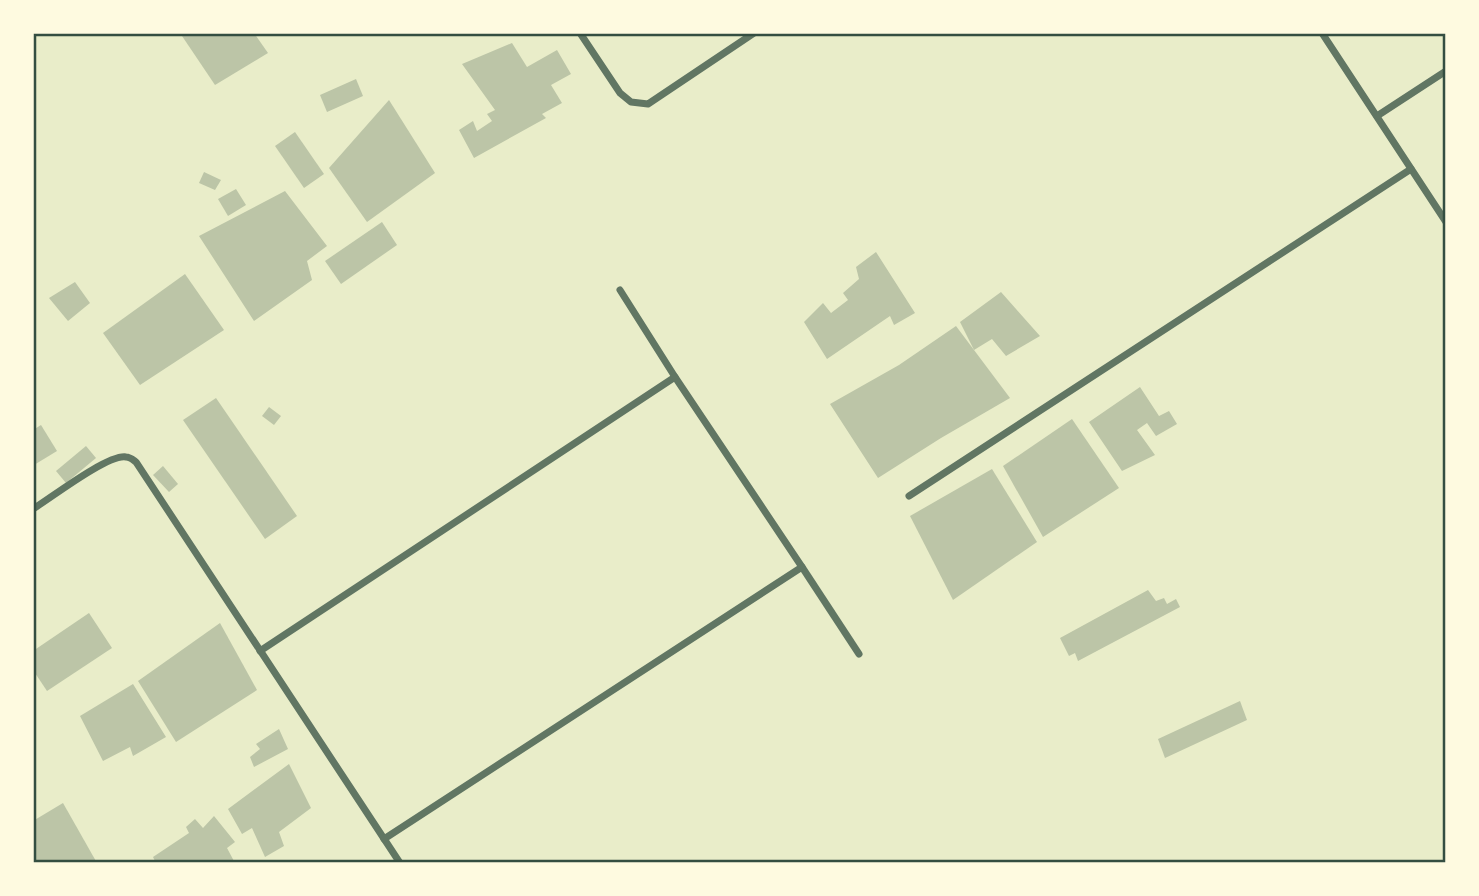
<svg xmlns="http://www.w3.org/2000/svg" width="1479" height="896" viewBox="0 0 1479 896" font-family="Raleway,sans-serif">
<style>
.building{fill:#bcc5a7}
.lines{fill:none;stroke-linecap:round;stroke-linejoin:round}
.minor{stroke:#617663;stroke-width:7}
.neatline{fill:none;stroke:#344e41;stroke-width:2.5}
</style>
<rect width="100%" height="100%" fill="#e9edc9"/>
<!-- building -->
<g class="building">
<polygon points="180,33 254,33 268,53 215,85"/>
<polygon points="512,43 527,67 557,50 571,74 551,85 562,103 542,114 546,118 474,158 459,130 473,121 477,131 492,121 487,114 495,110 462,64"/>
<polygon points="356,79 363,96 327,112 320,95"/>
<polygon points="389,100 435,173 367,222 329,168"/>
<polygon points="295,132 324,174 304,188 275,146"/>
<polygon points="204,172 221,180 215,190 199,183"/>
<polygon points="236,189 246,205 228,216 218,199"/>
<polygon points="285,191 327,246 307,261 312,280 254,321 199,236"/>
<polygon points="382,222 397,245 341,284 325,261"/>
<polygon points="876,252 915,313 894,325 890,316 827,359 804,322 823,303 831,313 848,300 843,293 859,279 856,267"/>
<polygon points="185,274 224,330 140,385 103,333"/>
<polygon points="75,282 90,303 68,321 49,298"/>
<polygon points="1001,292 1040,336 1006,356 992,339 974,350 960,322"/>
<polygon points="956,326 1010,398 941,438 878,478 830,404 899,365"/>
<polygon points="1140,387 1159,416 1169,411 1177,424 1156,436 1147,423 1137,430 1155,455 1122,471 1089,422"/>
<polygon points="216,398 297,516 265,539 183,420"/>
<polygon points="269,407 281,416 274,425 262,416"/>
<polygon points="1072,419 1119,488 1043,537 1003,466"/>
<polygon points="41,425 57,451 34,465 33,430"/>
<polygon points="86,446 96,458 66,483 56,471"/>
<polygon points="163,466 178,484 169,492 153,475"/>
<polygon points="992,469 1037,542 953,600 910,516"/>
<polygon points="1148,590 1156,601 1164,598 1167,604 1176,599 1180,607 1078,661 1075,653 1069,656 1060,638"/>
<polygon points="89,613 112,648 47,691 33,670 33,651"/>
<polygon points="220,623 257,690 176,742 138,681"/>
<polygon points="133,684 166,737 133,756 130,747 103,761 80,716"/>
<polygon points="1240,701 1247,720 1165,758 1158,739"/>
<polygon points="279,729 288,749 254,767 250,757 260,749 256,744"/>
<polygon points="289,764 311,808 279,832 284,846 265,857 252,828 242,834 228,809"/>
<polygon points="63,803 97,863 33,863 33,821"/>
<polygon points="214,816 235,842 227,848 235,863 156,863 153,857 189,833 186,827 195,819 203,828"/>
</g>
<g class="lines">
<!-- minor -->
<g class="minor">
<polyline points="580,33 620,93 631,102 648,104 754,33"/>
<polyline points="1322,33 1446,222"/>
<polyline points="1377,116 1446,71"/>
<polyline points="620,290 675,377"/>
<polyline points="909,496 1411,169"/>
<path d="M33,509C51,498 108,454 126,457C130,457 132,459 136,462L400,863"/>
<polyline points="802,567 859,654"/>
<polyline points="260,651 675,377 802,567 384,839"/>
</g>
</g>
<!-- border -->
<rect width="1479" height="896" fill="none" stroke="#fefae0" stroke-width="70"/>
<rect x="35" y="35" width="1409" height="826" class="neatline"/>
</svg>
